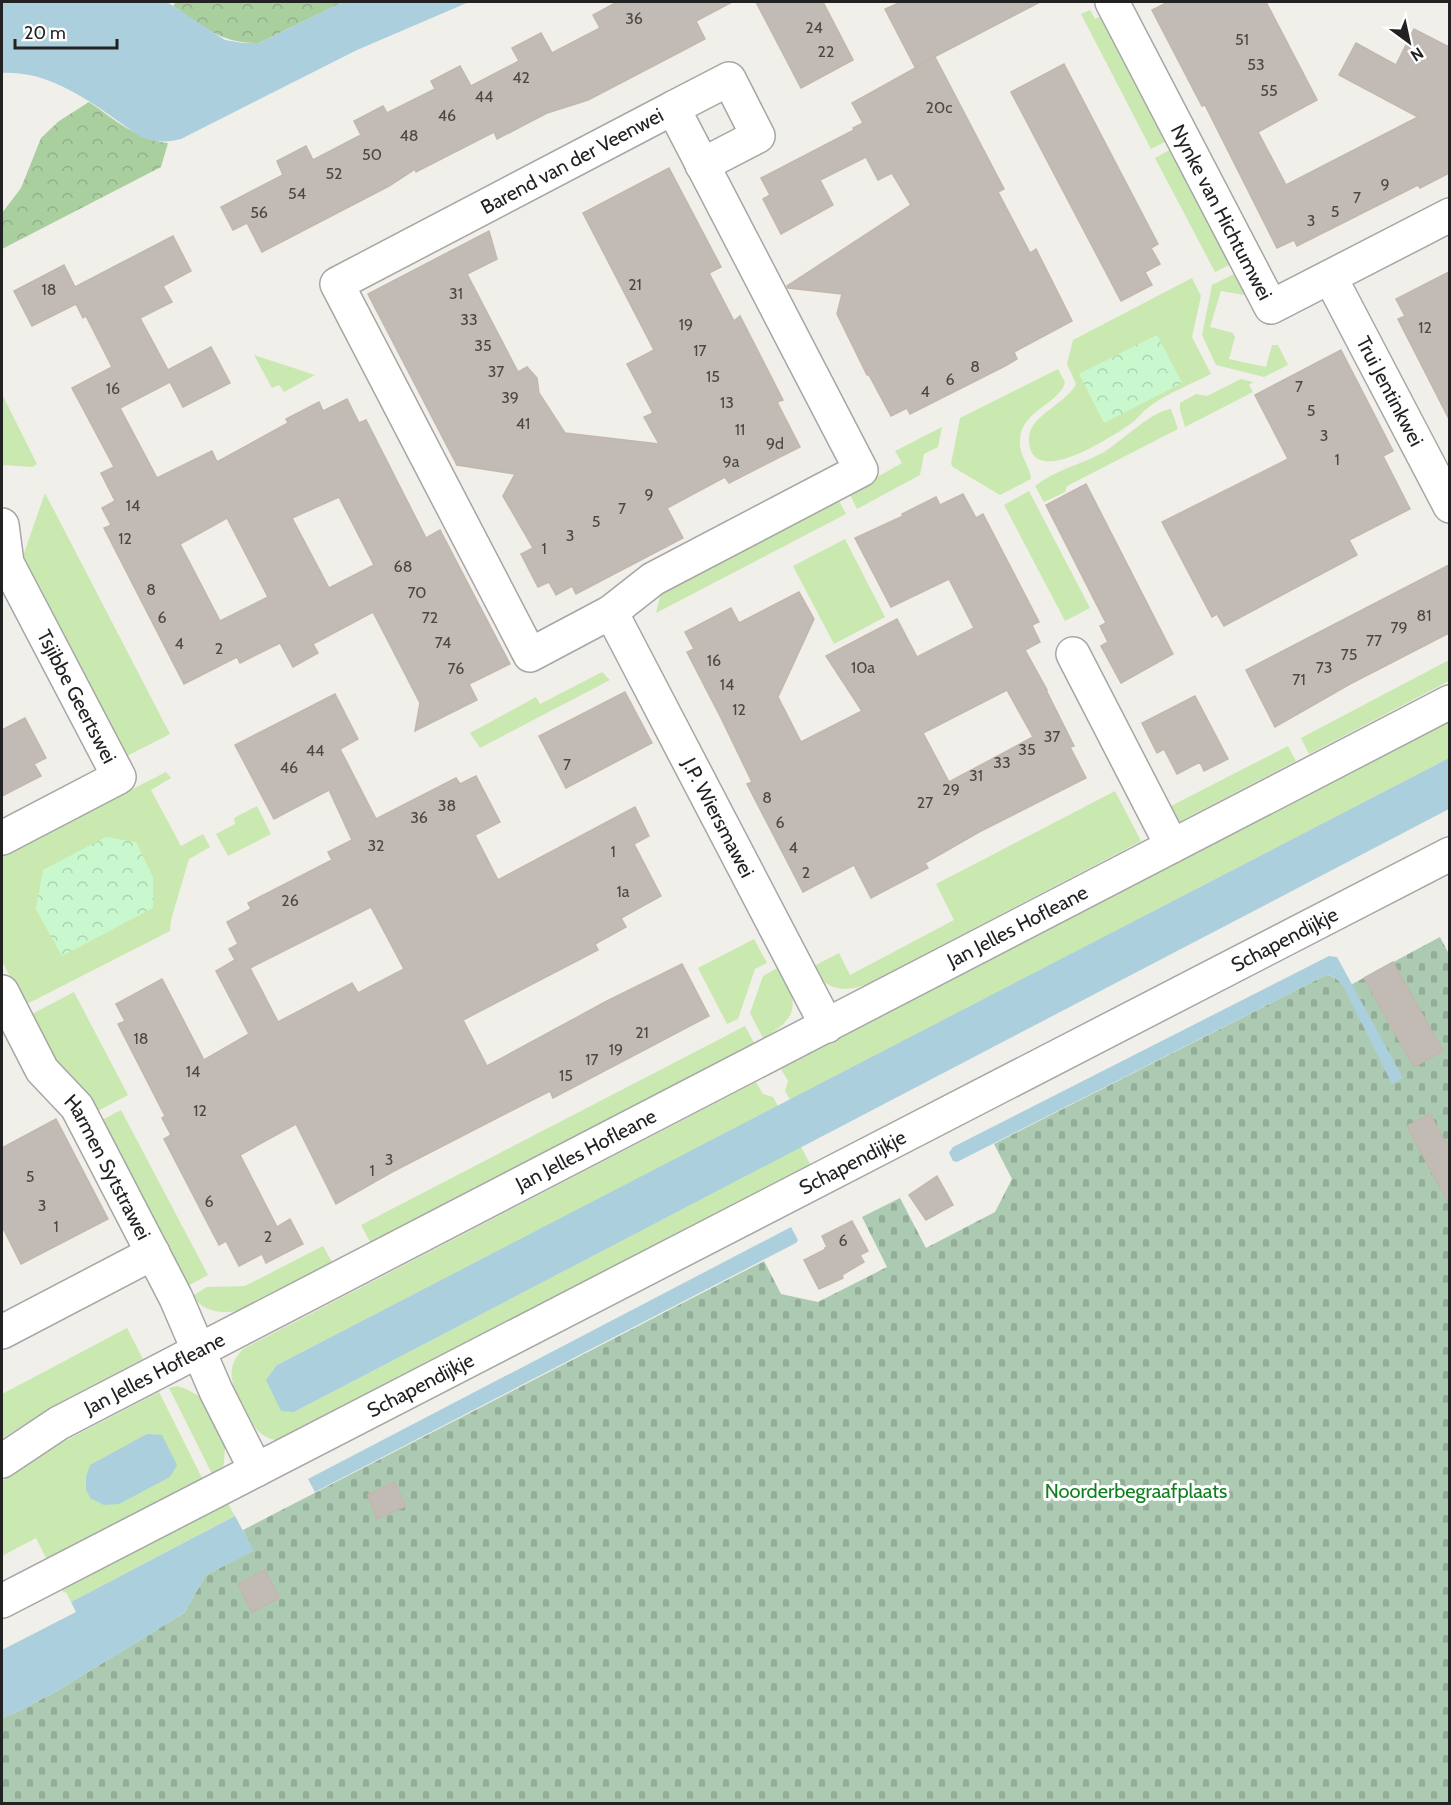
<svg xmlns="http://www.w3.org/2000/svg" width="1451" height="1805" viewBox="0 0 1451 1805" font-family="Cabin,sans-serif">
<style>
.grass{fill:#c9e9b1}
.forest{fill:url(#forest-crowns)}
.cemetery{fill:url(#cemetery-stones)}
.park{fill:url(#park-crowns)}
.water{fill:#abcfdd}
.building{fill:#c2bbb5;stroke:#c3b7ab;stroke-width:1.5;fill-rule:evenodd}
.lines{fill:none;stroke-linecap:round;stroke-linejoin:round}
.minor-casing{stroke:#a6a6a6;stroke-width:36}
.minor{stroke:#fff;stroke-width:33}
.labels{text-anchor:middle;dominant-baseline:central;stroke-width:6;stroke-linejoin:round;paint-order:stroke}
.number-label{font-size:16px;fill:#4a4847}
.street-label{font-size:20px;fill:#222;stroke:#fff}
.park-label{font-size:20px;fill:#107f1f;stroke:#fff}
</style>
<defs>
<pattern id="forest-crowns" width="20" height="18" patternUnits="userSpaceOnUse" patternTransform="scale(1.5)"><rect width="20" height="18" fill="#aacf9f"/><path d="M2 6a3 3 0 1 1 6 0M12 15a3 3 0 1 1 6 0" fill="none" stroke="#92b189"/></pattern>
<pattern id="cemetery-stones" width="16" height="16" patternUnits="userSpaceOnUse" patternTransform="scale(1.5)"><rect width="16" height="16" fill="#abcab1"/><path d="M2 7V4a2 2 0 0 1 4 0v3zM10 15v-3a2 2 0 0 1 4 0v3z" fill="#93ad98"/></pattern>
<pattern id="park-crowns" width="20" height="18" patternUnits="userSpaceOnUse" patternTransform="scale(1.5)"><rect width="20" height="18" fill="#c9f8cf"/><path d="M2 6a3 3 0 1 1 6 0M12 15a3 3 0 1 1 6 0" fill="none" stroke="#acd4b1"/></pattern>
</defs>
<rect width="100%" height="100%" fill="#f1efe9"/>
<!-- grass -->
<g class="grass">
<polygon points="1090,10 1095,19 1104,14 1169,140 1151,149 1081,14"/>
<polygon points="1173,148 1233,263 1215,272 1155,158"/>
<polygon points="1238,272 1246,289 1244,295 1221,291 1210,327 1233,333 1235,337 1229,359 1266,367 1272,345 1278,345 1288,365 1264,377 1216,365 1202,335 1212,285"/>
<path d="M1192,278L1201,296L1192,337L1211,374C1191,384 1168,393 1150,406C1144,410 1139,417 1133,422C1115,435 1028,493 1029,438C1029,416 1066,404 1076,384L1067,364L1073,340Z"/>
<polygon points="254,355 315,375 284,392 279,385 272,388"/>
<path d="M1058,369L1065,382C1060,405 1018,410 1020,444C1020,456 1030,466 1031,479L1000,495L953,467L951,464L960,418Z"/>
<polygon points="1241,379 1253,382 1249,385 1253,392 1185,427 1180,410 1180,403 1196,394 1207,396"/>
<polygon points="2,394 37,464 32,467 2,465"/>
<path d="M1171,409L1178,429L1067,486L1065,492L1044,502L1035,486C1060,467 1083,465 1107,450C1124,439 1152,411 1171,409Z"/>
<polygon points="942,427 938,447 924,454 920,475 857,509 849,493 902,463 895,451"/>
<polygon points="1029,491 1090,608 1065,621 1004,505"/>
<polygon points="45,493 170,734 125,757 22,559"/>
<polygon points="838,499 846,514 656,613 661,592"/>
<polygon points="845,539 885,617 834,644 793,566"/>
<polygon points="1449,660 1449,681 1309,754 1301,738"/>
<polygon points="602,672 610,680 480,748 470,733 536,697 540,704"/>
<polygon points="1449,722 1449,758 790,1100 785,1091 788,1081 781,1069"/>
<polygon points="1288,746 1296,761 1177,823 1169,807"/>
<polygon points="166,772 171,778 151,790 181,846 203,834 210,847 189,859 171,920 170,931 25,1005 2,961 2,855"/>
<path d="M1115,791L1141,841L870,983C846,993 826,992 812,967L839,953L850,975L954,920L936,884Z"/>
<polygon points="257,806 271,834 228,856 216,834 235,824 234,818"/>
<polygon points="754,939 767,963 755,969 738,1019 727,1024 698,968"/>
<path d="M779,967C798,1000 801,1018 763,1038L750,1013L763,976Z"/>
<polygon points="74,992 128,1095 96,1112 55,1063 30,1015"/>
<polygon points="745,1026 754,1043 370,1242 361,1225"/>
<path d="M756,1082L763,1094L773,1097L778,1106L277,1365L294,1412L801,1147L815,1173L280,1441C273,1440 267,1438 262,1434C254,1429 250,1419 246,1410C234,1388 222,1371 243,1349Z"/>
<polygon points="121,1110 208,1275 186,1287 100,1121"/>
<path d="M323,1246L332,1262L237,1311C219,1314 204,1311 192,1296L207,1287L245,1286Z"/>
<polygon points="127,1328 143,1359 60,1402 2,1439 2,1394"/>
<polygon points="177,1386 184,1388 199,1396 225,1447 224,1464 214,1478 169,1388"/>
<polygon points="159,1392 205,1484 47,1560 36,1538 2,1556 2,1481 61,1443"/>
<polygon points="226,1500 235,1516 71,1602 66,1592 64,1593 61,1588"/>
</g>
<!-- forest -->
<g class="forest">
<path d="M176,2H343L259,43C221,44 203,26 173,6Z"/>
<path d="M89,102C114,119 137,140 168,143L161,167L2,249V213L21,188L41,138L59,121Z"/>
</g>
<!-- cemetery -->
<path class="cemetery" d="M1440,937L1450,956L1449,1803H2V1718L19,1711L57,1691L184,1613L206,1575L253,1551L243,1530L764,1261L781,1294L818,1302L887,1267L862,1217L900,1198L926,1248L995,1212L1012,1179L994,1144L1326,975C1336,976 1339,981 1345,988Z"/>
<!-- park -->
<g class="park">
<polygon points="1157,335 1182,383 1104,423 1079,374"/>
<polygon points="106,837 136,842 153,877 153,908 62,956 36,909 43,870"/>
</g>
<!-- water -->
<g class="water">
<path d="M2,2H167L225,40L243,43H259L343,2H469L357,50L181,139C166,143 156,142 141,137C99,109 55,70 2,73Z"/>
<polygon points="1449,758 1449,809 294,1412 281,1411 266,1380 277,1365"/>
<path d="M1329,956L1337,957L1403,1078L1392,1084L1344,988C1339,980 1336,976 1326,975L957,1162L953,1161L949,1153L953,1147Z"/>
<polygon points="791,1227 798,1240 796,1243 315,1492 308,1479"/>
<polygon points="147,1434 162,1435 177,1465 170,1477 119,1504 104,1505 90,1498 86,1489 86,1477 90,1465"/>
<polygon points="235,1516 254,1551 206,1575 184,1613 57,1691 19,1711 2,1718 2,1650 76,1612 71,1602"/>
</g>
<!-- building -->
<g class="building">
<polygon points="617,2 732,2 696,21 705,39 680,52 588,100 547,113 497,139 494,132 416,172 415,169 389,186 262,252 247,223 233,230 221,207 283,175 277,161 306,146 313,160 361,135 354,121 383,106 387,113 435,89 431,81 460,66 471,86 519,61 512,48 541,33 552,53 600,28 593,15"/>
<polygon points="756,2 823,2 853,60 801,88"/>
<polygon points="901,2 1040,2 915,67 885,9"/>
<polygon points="1168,2 1266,2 1317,100 1258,132 1286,185 1418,117 1339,75 1356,43 1396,65 1414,29 1449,47 1449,173 1420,188 1418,185 1297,246 1294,240 1277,248 1205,105 1202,106 1152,10"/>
<polygon points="935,57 1004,189 998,192 1030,253 1036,249 1072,321 1014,352 1017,359 1005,366 910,414 907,408 891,416 869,375 867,375 837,314 842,294 788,288 787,286 911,205 892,173 878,180 866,157 820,180 833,205 781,234 763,199 770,195 761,178 854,130 853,128 863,123 852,103"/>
<polygon points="1064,64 1158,244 1151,248 1160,264 1145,272 1152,285 1121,301 1011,92"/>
<polygon points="669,168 721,267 709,273 734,321 740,316 783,400 777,402 800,447 729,483 725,477 667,508 683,538 576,594 572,586 556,595 549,582 538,587 521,554 533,548 503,496 515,474 457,465 368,294 489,231 497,259 467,274 518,372 527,367 537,378 539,393 565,433 659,444 644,417 653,413 627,364 654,350 583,213"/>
<path d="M173,236L191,271L163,286L172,302L140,318L168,370L211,347L230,383L183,407L170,382L120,408L157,478L212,451L217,462L288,423L286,419L319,402L323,411L347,399L359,423L366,420L426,538L440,530L510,664L469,684L477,700L415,731L420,703L373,612L313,644L318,653L293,667L280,643L240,663L237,657L184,684L104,528L111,525L102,508L115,501L101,473L114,467L72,388L112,367L86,316L83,318L76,304L32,326L14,291L64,265L75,287ZM339,497L374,565L329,588L292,518ZM227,518L268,597L220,621L180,544Z"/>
<polygon points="1449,272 1449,419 1398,319 1405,316 1396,299"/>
<polygon points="1341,350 1393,451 1383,456 1410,509 1349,540 1357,555 1224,626 1217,614 1212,617 1162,522 1288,459 1255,395"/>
<polygon points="1086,484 1173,654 1121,683 1101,646 1108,642 1100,626 1106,623 1046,505"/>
<path d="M963,494L976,518L983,514L1039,622L1032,625L1040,642L1025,650L1047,690H1046L1074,746L1070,747L1086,778L979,832L925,863L928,868L871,898L854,865L803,892L747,784L752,782L721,718L687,652L694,649L685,632L731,608L739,623L799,592L814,619L778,697L801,742L862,711L826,656L897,619L917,657L974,628L949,579L891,607L855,538L903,516L902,514L936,497L940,505ZM1007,690L1033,737L949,782L923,733Z"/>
<polygon points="1449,565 1449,633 1350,684 1275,727 1246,670"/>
<polygon points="625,692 652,743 566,788 539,736"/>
<path d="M335,694L358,739L340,749L376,819L456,778L460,784L476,776L500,822L475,835L498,880L635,807L649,836L634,844L661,896L621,918L626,927L595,944L598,950L463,1020L487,1066L607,1001L682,964L709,1016L553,1098L550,1091L392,1172L336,1204L296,1124L240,1155L277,1227L290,1219L303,1244L266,1263L262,1254L239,1266L226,1241L219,1245L164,1139L171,1135L162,1118L165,1116L118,1024L125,1021L116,1004L162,979L204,1060L249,1034L216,971L235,960L229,949L238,944L227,922L251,909L248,903L332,860L328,852L352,840L329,790L274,819L235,745ZM371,907L404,969L358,993L352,983L278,1022L250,968Z"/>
<polygon points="1195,696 1228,759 1204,771 1200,762 1177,774 1164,749 1157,753 1142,723"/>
<polygon points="25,718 46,758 34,764 41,776 2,796 2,730"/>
<polygon points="1393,962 1443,1051 1414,1067 1364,978"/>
<polygon points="1430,1114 1449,1150 1449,1204 1407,1126"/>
<polygon points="56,1119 108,1219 21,1264 2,1226 2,1148"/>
<polygon points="937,1176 953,1205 926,1220 909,1195"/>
<polygon points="852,1221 868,1251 860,1255 864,1262 842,1275 843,1278 819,1289 804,1260 826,1249 825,1248 827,1247 822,1236"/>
<polygon points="394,1482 406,1506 377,1519 368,1495"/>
<polygon points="265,1570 279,1598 252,1612 238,1584"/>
</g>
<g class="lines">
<defs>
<g id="minor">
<path id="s1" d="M1112,2L1271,307L1450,215"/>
<polygon points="673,108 861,470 653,579 611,612 530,655 337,284"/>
<polyline points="673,108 729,79 758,136 702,165"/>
<path id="s2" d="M1330,277L1450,506"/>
<path id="s3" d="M2,525L7,563L119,777L2,838"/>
<path id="s4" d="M611,612L827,1026"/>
<polyline points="1073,654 1172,846"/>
<path id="s5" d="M2,992L42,1070L77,1107L176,1298L216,1391L256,1470"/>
<polyline points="2,1332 153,1253"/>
<path id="s6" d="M2,1461L59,1423L1450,702"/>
<path id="s7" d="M2,1601L1450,854"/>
</g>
</defs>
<!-- minor casing -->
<use href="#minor" class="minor-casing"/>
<!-- minor -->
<use href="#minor" class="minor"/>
</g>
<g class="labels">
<!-- number labels -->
<g class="number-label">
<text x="634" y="18">36</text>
<text x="814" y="27">24</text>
<text x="1242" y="39">51</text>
<text x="826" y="51">22</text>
<text x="1256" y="64">53</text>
<text x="521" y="77">42</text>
<text x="1269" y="90">55</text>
<text x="484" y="96">44</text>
<text x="939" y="107">20c</text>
<text x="447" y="115">46</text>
<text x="409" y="135">48</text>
<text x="372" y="154">50</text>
<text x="334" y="173">52</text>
<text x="1385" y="184">9</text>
<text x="297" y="193">54</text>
<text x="1357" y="197">7</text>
<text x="1335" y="211">5</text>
<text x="259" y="212">56</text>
<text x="1311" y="220">3</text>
<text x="635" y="284">21</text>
<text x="49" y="289">18</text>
<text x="456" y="293">31</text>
<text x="469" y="319">33</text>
<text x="686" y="324">19</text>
<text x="1425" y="327">12</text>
<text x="483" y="345">35</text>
<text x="700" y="350">17</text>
<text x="975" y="366">8</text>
<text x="496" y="371">37</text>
<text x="713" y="376">15</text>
<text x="950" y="379">6</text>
<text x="1299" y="386">7</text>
<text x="113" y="388">16</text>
<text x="925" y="391">4</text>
<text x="510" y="397">39</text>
<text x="727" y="402">13</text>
<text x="1311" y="410">5</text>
<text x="523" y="423">41</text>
<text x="740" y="429">11</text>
<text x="1324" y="435">3</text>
<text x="775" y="443">9d</text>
<text x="1337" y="459">1</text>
<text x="731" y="461">9a</text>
<text x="649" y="494">9</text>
<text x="133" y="505">14</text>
<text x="622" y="508">7</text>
<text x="596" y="521">5</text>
<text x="570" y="535">3</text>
<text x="125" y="538">12</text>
<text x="544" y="548">1</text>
<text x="403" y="566">68</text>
<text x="151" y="589">8</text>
<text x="417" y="592">70</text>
<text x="1424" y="615">81</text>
<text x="162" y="617">6</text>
<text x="430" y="617">72</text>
<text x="1399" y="627">79</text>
<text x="1374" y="640">77</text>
<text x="443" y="642">74</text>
<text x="179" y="643">4</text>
<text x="219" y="648">2</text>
<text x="1349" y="654">75</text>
<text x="714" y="660">16</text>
<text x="863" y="667">10a</text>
<text x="1324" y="667">73</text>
<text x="456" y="668">76</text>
<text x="1299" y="679">71</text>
<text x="727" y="684">14</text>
<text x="739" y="709">12</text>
<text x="1052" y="736">37</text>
<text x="1027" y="749">35</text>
<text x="315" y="750">44</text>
<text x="1002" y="762">33</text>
<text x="567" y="764">7</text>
<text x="289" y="767">46</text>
<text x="976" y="775">31</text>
<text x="951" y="789">29</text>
<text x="767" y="797">8</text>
<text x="925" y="802">27</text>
<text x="447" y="805">38</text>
<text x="419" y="817">36</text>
<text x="780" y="822">6</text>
<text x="376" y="845">32</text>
<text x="793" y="847">4</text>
<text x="613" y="851">1</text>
<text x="806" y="872">2</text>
<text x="623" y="891">1a</text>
<text x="290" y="900">26</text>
<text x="642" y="1032">21</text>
<text x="141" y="1038">18</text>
<text x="616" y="1049">19</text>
<text x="592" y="1059">17</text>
<text x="193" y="1071">14</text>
<text x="566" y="1075">15</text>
<text x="200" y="1110">12</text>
<text x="389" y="1159">3</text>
<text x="372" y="1170">1</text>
<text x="30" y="1176">5</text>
<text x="209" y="1201">6</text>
<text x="42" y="1205">3</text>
<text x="56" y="1226">1</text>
<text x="268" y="1236">2</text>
<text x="843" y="1240">6</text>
</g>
<!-- street labels -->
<g class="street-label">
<text transform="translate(572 161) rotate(-28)">Barend van der Veenwei</text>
<text stroke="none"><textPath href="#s1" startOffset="237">Nynke van Hichtumwei</textPath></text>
<text stroke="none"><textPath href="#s2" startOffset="129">Trui Jentinkwei</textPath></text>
<text stroke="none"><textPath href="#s3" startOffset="189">Tsjibbe Geertswei</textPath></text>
<text stroke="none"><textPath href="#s4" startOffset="232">J.P. Wiersmawei</textPath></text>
<text stroke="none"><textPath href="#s6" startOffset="1148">Jan Jelles Hofleane</textPath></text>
<text stroke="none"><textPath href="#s7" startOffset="1443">Schapendijkje</textPath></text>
<text stroke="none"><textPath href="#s6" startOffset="662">Jan Jelles Hofleane</textPath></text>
<text stroke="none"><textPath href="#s7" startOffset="957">Schapendijkje</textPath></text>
<text stroke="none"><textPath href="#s5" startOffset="206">Harmen Sytstrawei</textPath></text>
<text stroke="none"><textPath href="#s6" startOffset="176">Jan Jelles Hofleane</textPath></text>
<text stroke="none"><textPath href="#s7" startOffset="471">Schapendijkje</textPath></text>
</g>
<!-- park labels -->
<g class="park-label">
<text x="1136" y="1491">Noorderbegraafplaats</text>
</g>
</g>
<!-- border -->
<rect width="1451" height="1805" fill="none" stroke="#222222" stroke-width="6"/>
<!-- north arrow -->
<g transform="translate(1409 42) rotate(147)" stroke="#ffffff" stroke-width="4.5" paint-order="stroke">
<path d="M0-4.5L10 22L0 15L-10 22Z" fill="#222222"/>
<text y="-9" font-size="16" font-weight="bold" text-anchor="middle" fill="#222222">N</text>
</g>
<!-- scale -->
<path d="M15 39v9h102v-9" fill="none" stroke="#222222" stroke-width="3"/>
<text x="24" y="39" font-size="18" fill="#222222" stroke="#ffffff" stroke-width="4.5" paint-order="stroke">20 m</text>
</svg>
